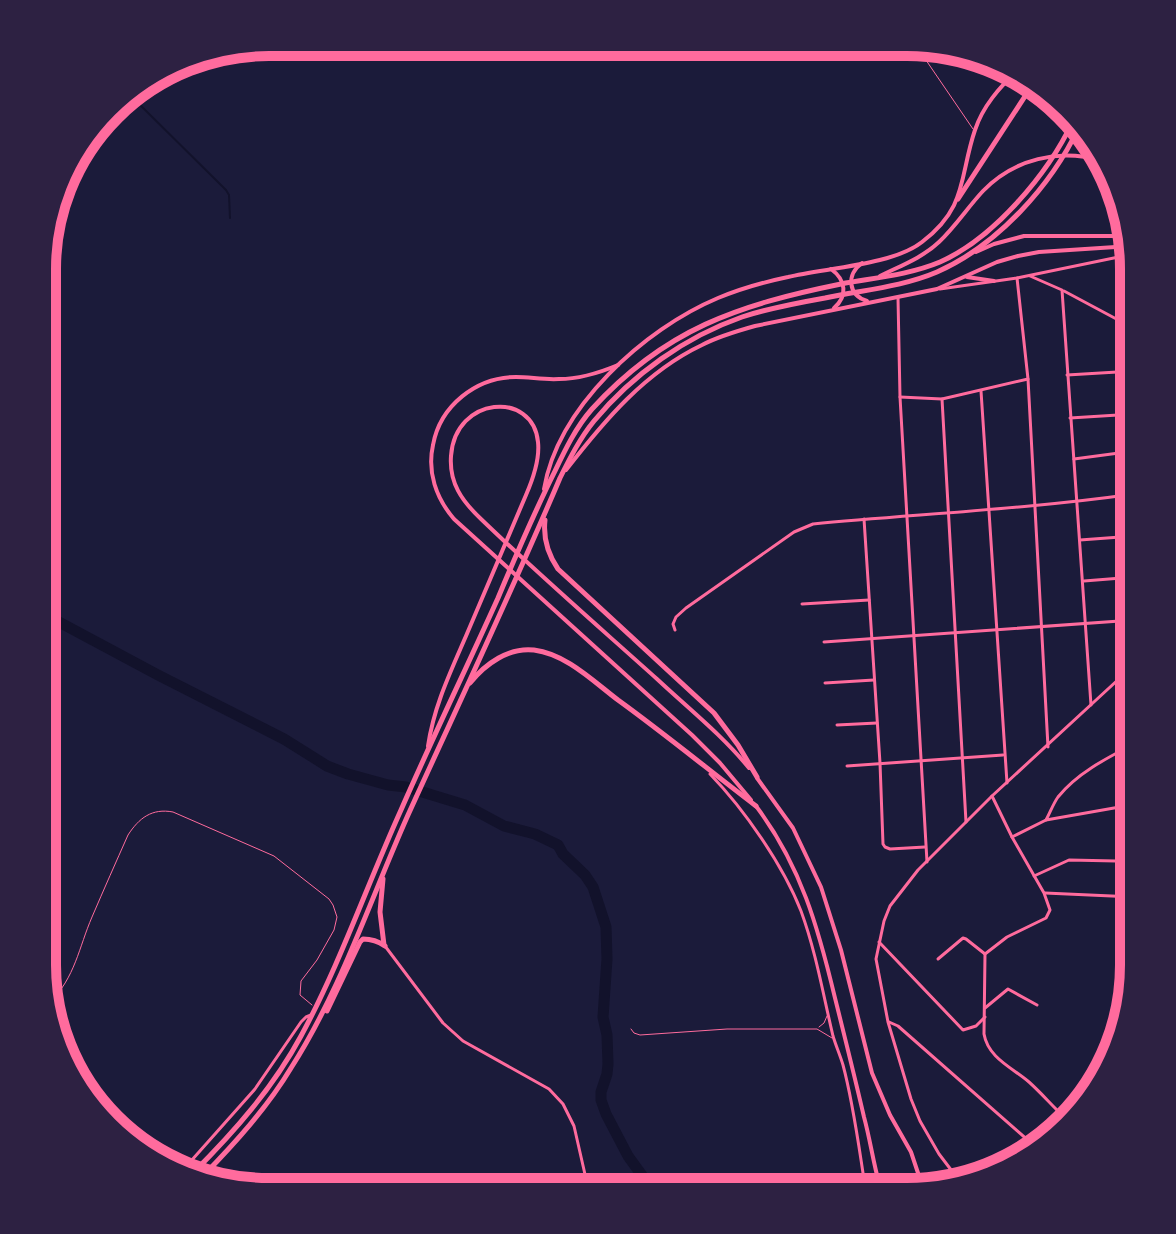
<svg xmlns="http://www.w3.org/2000/svg" width="1176" height="1234" viewBox="0 0 1176 1234" font-family="Georgia,serif">
<style>
.lines{fill:none;stroke-linecap:round;stroke-linejoin:round}
.stream{stroke:#12122b;stroke-width:2}
.river{stroke:#12122b;stroke-width:11}
.service{stroke:#ff6b9d;stroke-width:1}
.minor{stroke:#ff6b9d;stroke-width:3}
.tertiary{stroke:#ff6b9d;stroke-width:3}
.secondary{stroke:#ff6b9d;stroke-width:4}
.primary{stroke:#ff6b9d;stroke-width:4}
.motorway{stroke:#ff6b9d;stroke-width:5}
.rim{fill:none;stroke:#ff6b9d;stroke-width:10}
</style>
<rect width="100%" height="100%" fill="#1b1b3a"/>
<g class="lines">
<!-- stream -->
<g class="stream">
<polyline points="130,95 226,190 229,195 230,218"/>
<polyline points="44,603 49,590"/>
</g>
<!-- river -->
<polyline class="river" points="44,614 158,675 284,739 327,766 348,774 388,785 406,787 465,805 504,826 535,834 558,845 563,854 585,875 593,887 606,927 607,959 603,1017 607,1035 608,1064 607,1074 601,1092 601,1100 606,1114 628,1156 654,1192"/>
<!-- service -->
<g class="service">
<polyline points="915,44 973,129"/>
<path d="M50,1002C75,978 79,947 92,917C104,889 116,862 128,835C139,818 152,808 173,812L274,856L329,899L333,905L337,917L334,930L317,960L301,981L300,995L312,1005"/>
<polyline points="819,1027 824,1023 827,1016"/>
<polyline points="631,1029 634,1033 640,1035 727,1029 817,1029 832,1038"/>
</g>
<!-- minor -->
<g class="minor">
<polyline points="1030,276 1062,290 1091,705"/>
<polyline points="1017,278 1028,379 1048,747"/>
<polyline points="940,289 1017,278 1133,254"/>
<polyline points="1064,291 1122,322 1126,328 1134,350"/>
<polyline points="898,298 900,397 927,862"/>
<polyline points="1067,375 1134,371"/>
<polyline points="981,391 1007,783"/>
<polyline points="900,397 942,399 1028,379"/>
<polyline points="942,399 966,822"/>
<polyline points="1070,418 1134,414"/>
<polyline points="1074,459 1134,451"/>
<polyline points="864,519 880,763 883,844 885,847 890,849 925,847"/>
<polyline points="1080,540 1134,536"/>
<polyline points="1084,581 1134,577"/>
<polyline points="802,604 869,600"/>
<path d="M675,630L673,624L676,617L686,608L794,532L813,524C920,514 1027,509 1134,494"/>
<polyline points="824,642 1134,620"/>
<polyline points="825,683 874,680"/>
<polyline points="837,725 877,723"/>
<polyline points="847,766 1003,755"/>
<path d="M992,796L1012,837L1044,893L1050,910L1046,918L1007,937L985,954L984,1034C988,1058 1013,1068 1029,1082C1039,1091 1048,1101 1058,1111C1062,1121 1053,1130 1047,1139"/>
<path d="M1046,820C1050,813 1053,804 1058,797C1077,773 1107,758 1134,744"/>
<polyline points="1012,837 1046,820 1131,805 1131,773 1134,768"/>
<polyline points="1034,876 1069,860 1116,861"/>
<polyline points="1045,893 1134,897"/>
<polyline points="879,942 963,1030 976,1026 985,1017"/>
<polyline points="938,959 963,938 966,939 985,954"/>
<polyline points="985,1008 1008,989 1037,1005"/>
<polyline points="889,1022 898,1026 1038,1149"/>
</g>
<!-- tertiary -->
<g class="tertiary">
<path d="M710,774C744,809 783,865 801,911C816,952 823,994 833,1036C836,1046 840,1055 843,1065C854,1106 859,1149 866,1192"/>
<polyline points="385,946 443,1023 463,1041 549,1089 563,1104 574,1126 589,1192"/>
<polyline points="183,1170 255,1089 301,1022 306,1017 311,1015"/>
<polyline points="958,1179 939,1154 920,1121 911,1099 888,1022 876,959 884,921 890,906 918,870 992,796 1134,665"/>
</g>
<!-- secondary -->
<g class="secondary">
<path d="M862,263C846,275 848,295 867,301"/>
<path d="M831,269C846,280 848,296 834,308"/>
<polyline points="967,277 994,281"/>
<path d="M566,470C604,421 645,372 702,345C719,336 737,331 755,326L937,289L997,262L1018,256L1039,252L1131,246"/>
<path d="M544,489C558,407 644,329 718,298C740,289 764,282 788,277C825,268 893,265 922,242C968,207 959,177 975,130C983,106 999,88 1017,71"/>
</g>
<!-- primary -->
<g class="primary">
<polyline points="976,252 994,244 1024,236 1127,236"/>
<path d="M880,276C900,266 922,258 939,242C955,227 968,207 983,191C1014,159 1059,148 1102,161"/>
<path d="M618,365C599,373 579,379 559,379C544,380 530,377 516,377C476,377 440,406 433,445C427,472 436,498 454,519L692,735L720,763L751,800"/>
<path d="M428,746C434,706 450,673 466,636C486,589 506,542 526,495C533,479 540,460 538,442C533,390 455,396 451,456C449,483 462,501 481,519C538,574 598,626 657,679C688,708 722,735 749,768"/>
<polyline points="757,778 793,828 821,887 841,950 872,1073 890,1115 911,1152 924,1191"/>
<path d="M756,806C801,866 818,927 835,998C845,1038 855,1078 864,1117C870,1139 873,1161 879,1183V1192"/>
</g>
<!-- motorway -->
<g class="motorway">
<polyline points="958,199 1033,84"/>
<path d="M545,520C543,538 547,553 558,569L714,713L738,745L757,777"/>
<path d="M470,683C485,664 509,647 534,650C566,654 593,681 618,700C665,734 710,771 756,806"/>
<polyline points="383,879 380,912 384,945"/>
<path d="M327,1011L360,942L363,939C372,939 378,941 385,946"/>
<path d="M193,1173C234,1132 273,1088 301,1036C340,964 367,885 401,810C432,739 466,669 498,598C516,555 534,513 555,471C565,450 576,427 592,409C665,329 738,305 841,284C873,278 909,275 940,262C994,238 1048,174 1073,121"/>
<path d="M203,1176C235,1143 267,1108 291,1068C341,990 370,900 408,815C459,703 512,591 560,478C570,458 580,438 594,421C633,374 685,337 742,317C769,308 797,303 825,298C862,290 902,287 937,272C998,245 1051,186 1079,127"/>
</g>
</g>
<!-- crop -->
<path d="M0 0H1176V1234H0ZM269 56H907A213 213 0 0 1 1120 269V965A213 213 0 0 1 907 1178H269A213 213 0 0 1 56 965V269A213 213 0 0 1 269 56Z" fill="#2d2142" fill-rule="evenodd"/>
<path class="rim" d="M269 56H907A213 213 0 0 1 1120 269V965A213 213 0 0 1 907 1178H269A213 213 0 0 1 56 965V269A213 213 0 0 1 269 56Z"/>
</svg>
